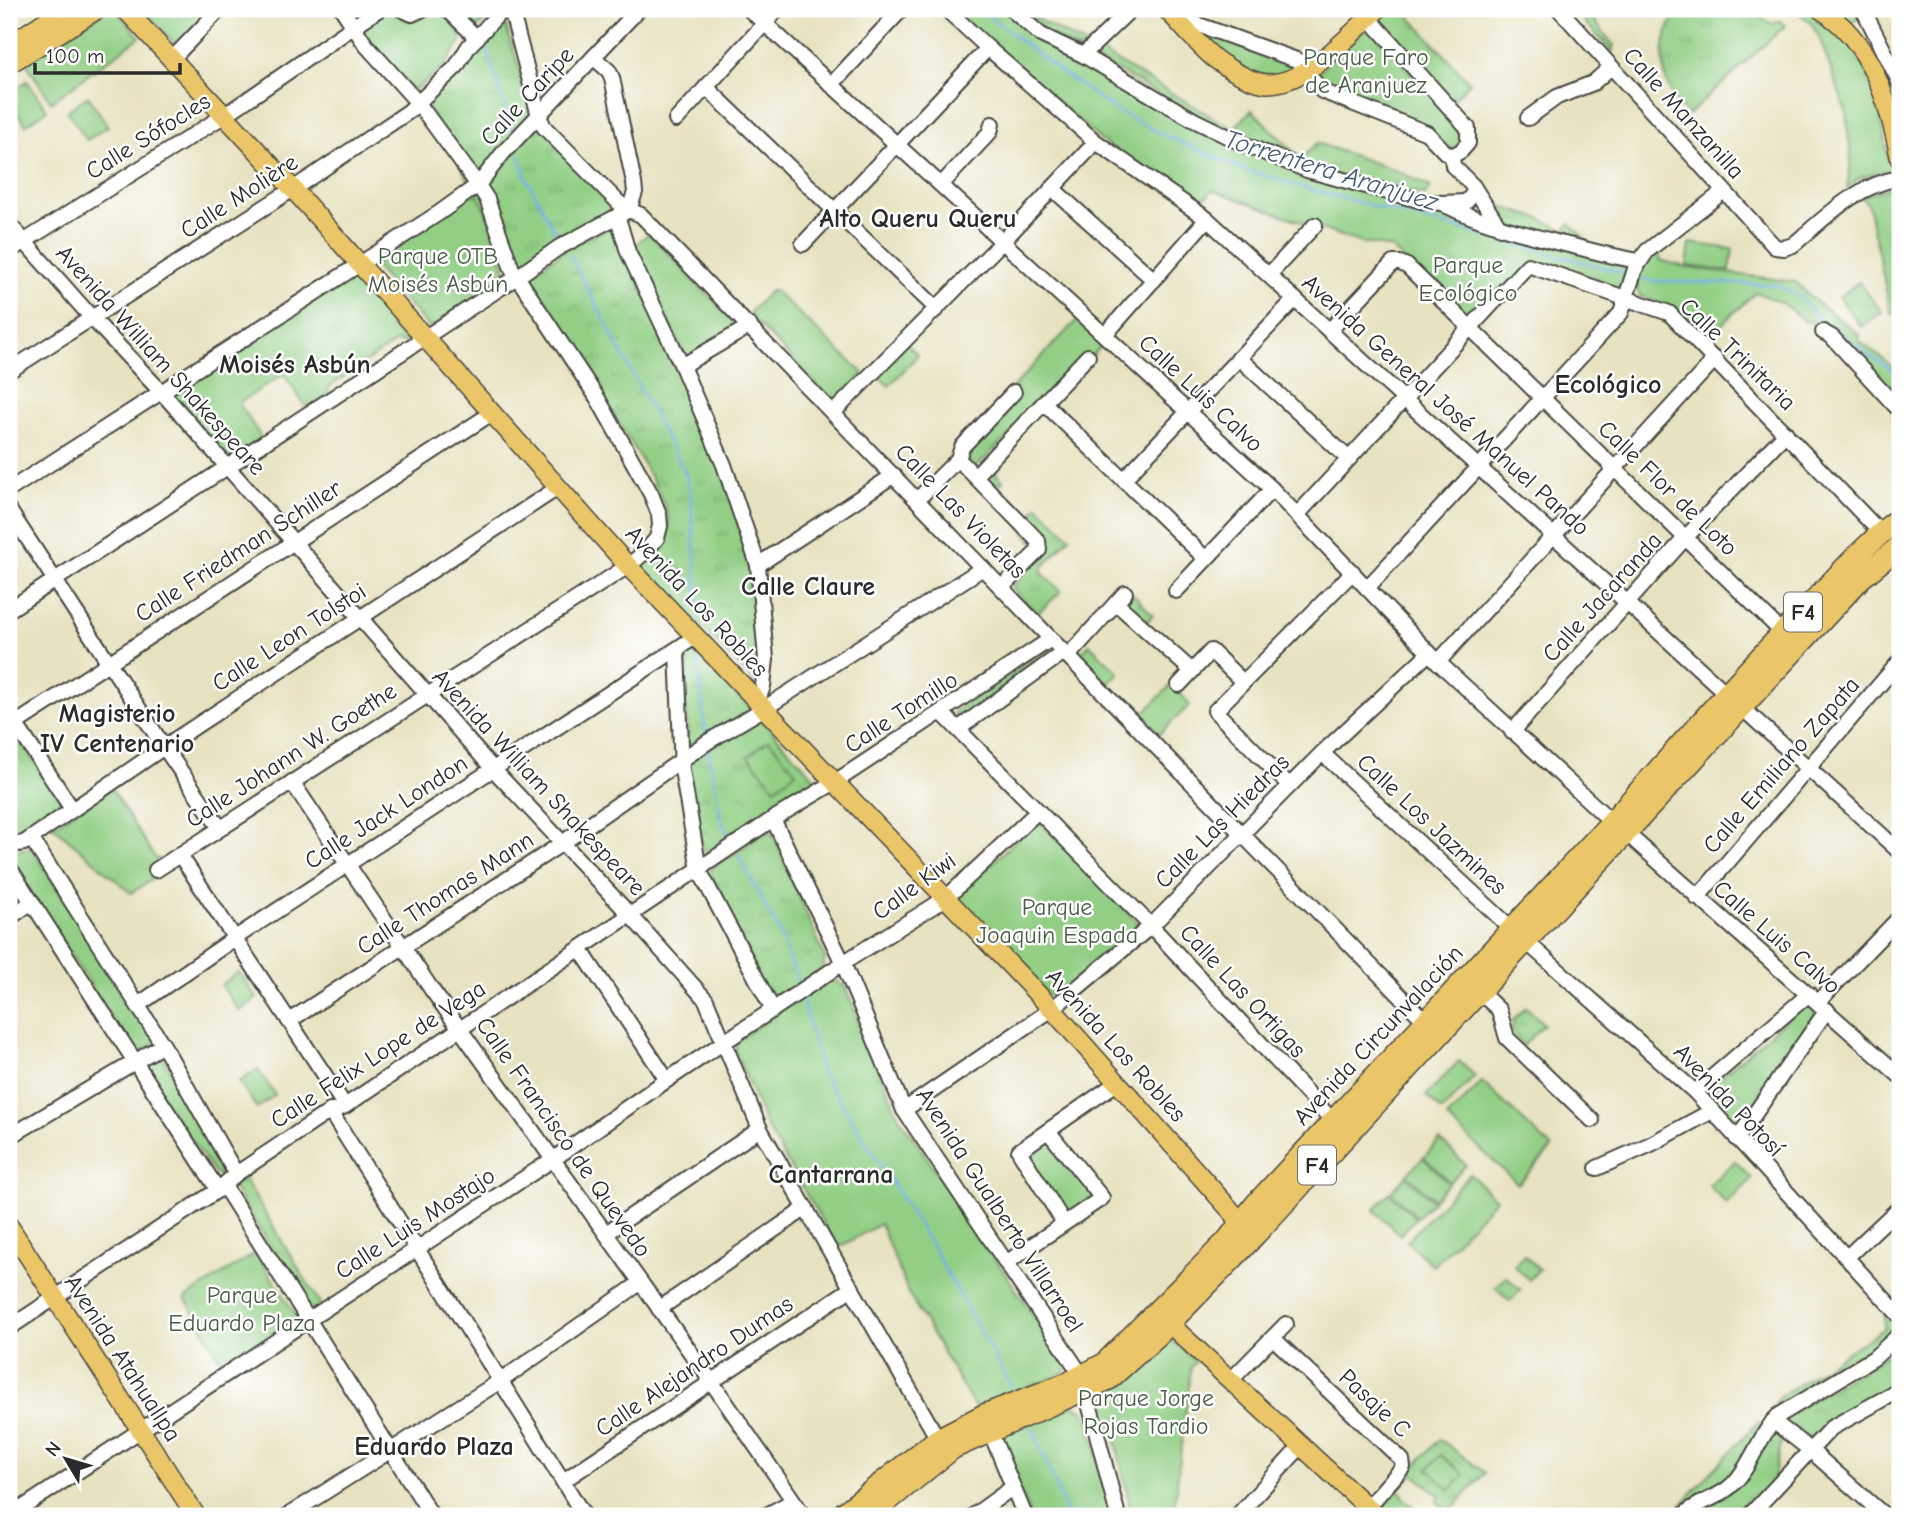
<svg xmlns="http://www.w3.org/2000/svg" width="1909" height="1525" viewBox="0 0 1909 1525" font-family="'Comic Neue',sans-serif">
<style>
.grass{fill:url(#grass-tufts);stroke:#5e7d58;stroke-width:2}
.green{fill:#92cf85;stroke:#5e7d58;stroke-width:2}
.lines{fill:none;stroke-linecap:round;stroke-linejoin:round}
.stream{stroke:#77b1e8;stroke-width:2.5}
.minor-casing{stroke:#474641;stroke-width:18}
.major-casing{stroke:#474641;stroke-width:21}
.highway-casing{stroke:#474641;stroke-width:24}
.minor{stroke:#fff;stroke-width:14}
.major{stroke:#ebc669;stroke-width:18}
.highway{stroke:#ebc669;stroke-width:21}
.labels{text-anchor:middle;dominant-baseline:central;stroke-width:5;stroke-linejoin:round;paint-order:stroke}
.shield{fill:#fff;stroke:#6b6b6b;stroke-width:2}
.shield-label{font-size:23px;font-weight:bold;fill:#2b2b2b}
.park-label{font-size:24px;fill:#4a5c46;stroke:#fff}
.street-label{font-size:24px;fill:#2b2b2b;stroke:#fff}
.water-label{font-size:26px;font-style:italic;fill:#465a6d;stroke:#fff}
.neighbourhood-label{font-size:26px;font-weight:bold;fill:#2b2b2b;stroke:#fff}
</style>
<defs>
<pattern id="grass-tufts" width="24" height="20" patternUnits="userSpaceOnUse" patternTransform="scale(1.75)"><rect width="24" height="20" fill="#92cf85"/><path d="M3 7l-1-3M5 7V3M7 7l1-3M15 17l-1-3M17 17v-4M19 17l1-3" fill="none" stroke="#7eb273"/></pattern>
</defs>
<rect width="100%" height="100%" fill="#fff"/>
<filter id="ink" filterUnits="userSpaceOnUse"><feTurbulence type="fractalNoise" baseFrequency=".0143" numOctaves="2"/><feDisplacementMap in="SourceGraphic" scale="14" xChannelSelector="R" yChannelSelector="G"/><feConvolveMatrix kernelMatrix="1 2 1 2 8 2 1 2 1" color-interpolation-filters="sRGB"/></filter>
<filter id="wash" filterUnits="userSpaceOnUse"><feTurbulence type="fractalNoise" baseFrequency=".00686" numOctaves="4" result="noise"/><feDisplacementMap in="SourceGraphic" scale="28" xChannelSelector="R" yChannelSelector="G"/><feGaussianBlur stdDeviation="1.57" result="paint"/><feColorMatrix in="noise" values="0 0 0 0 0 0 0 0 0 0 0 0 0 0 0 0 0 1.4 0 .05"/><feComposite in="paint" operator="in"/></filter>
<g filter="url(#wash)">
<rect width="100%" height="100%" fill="#e7e2c0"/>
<!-- grass -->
<g class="grass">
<polygon points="453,9 497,9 476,29"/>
<polygon points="1024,9 1026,13 1087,46 1081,51 1048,34 1021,10"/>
<polygon points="1390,9 1403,9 1470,83 1451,102 1379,22 1382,15"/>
<path d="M1573,9H1585C1596,21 1603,34 1614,45L1612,52Z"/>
<path d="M1682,9H1754L1764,19L1773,24L1780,21L1785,26L1688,115C1681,108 1674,102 1671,93C1659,67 1660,28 1682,9Z"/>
<polygon points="503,17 533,113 615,206 615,211 519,268 428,110 427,103"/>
<polygon points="1096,49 1233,129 1252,110 1301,159 1317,143 1395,170 1431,187 1424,196 1316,170 1229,134 1090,55"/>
<polygon points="1478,188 1496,205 1541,219 1564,230 1570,224 1596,249 1501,224"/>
<path d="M614,225L723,472L753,569L762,689L641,566C650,556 664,545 668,532C671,520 663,501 658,491C620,418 571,350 526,281L529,275L570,246Z"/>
<polygon points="907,344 918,355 889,386 877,375"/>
<polygon points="991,468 1003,481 996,488 1024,516 1030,515 1038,506 1070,537 1042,568 1042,573 1061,591 1037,614 1012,588 1042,554 984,480 984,475"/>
<polygon points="1133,594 1153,615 1146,623 1124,602"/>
<polygon points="1089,644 1119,673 1106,686 1078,657"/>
<polygon points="688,645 749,707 749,711 693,747 688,745 684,646"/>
<polygon points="1048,649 1053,650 1054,653 961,720 954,716 954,712"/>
<polygon points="753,720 763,722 815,778 815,785 712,853 706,853 702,846 686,770 688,762"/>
<polygon points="766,832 771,833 774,837 825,957 823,969 775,1001 767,998 710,872 712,868"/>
<polygon points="1526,1007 1544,1024 1523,1046 1512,1031 1513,1020"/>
<polygon points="243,1177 321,1305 313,1309 308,1308 232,1185"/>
<path d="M1888,1313L1894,1319C1895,1339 1874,1349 1860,1360L1856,1356L1816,1381L1813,1388L1780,1408L1775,1403L1782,1395L1884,1328V1317Z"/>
<polygon points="1900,1347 1900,1384 1814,1438 1809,1439 1784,1422 1785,1416"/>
<polygon points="1758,1422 1763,1426 1736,1472 1723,1486 1677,1509"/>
<polygon points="1770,1428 1782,1441 1772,1484 1743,1516 1690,1516 1725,1495"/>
<polygon points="1440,1439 1485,1473 1446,1516 1444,1514 1446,1510 1436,1501 1440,1496 1413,1474 1398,1490 1403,1495 1402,1497 1423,1515 1428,1510 1434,1516 1394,1516 1382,1506 1381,1501"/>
</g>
<!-- green -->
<g class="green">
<polygon points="143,9 219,9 178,44 172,41"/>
<path d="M387,9H394L404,18L411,20L434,9C447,14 457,27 462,39L446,64L414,91L361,32V27Z"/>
<polygon points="952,9 1005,9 1233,143 1632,266 1621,291 1538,262 1471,320 1391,248 1358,242 1213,190 1198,204 1173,186 1166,187 1098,138"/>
<path d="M1794,9C1826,9 1856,46 1867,74C1879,103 1884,138 1891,169L1860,178L1847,188L1851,160L1846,111L1819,37L1811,23Z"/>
<polygon points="1833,9 1857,9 1861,17 1851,23"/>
<polygon points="108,10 118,13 140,37 51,102 25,61"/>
<polygon points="1368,26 1462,127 1465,138 1456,150 1330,92 1316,74"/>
<path d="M1199,31L1300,67C1294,69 1287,74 1279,75C1247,79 1217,54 1199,31Z"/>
<polygon points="27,81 47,110 26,125 9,101 9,94"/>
<polygon points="88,96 108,126 87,140 67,111"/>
<polygon points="1891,187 1900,191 1900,323 1897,312 1891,314 1868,204 1861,196"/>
<polygon points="477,195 484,206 508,276 432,327 428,326 371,263 468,196"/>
<polygon points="649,233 736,324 736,328 686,358 633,247"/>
<polygon points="1690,243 1733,249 1730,271 1687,266"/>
<path d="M1656,252L1660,254V260L1689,268L1796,282L1813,299L1860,335L1859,341L1900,372V403L1834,333L1815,323L1804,321L1782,303L1756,292L1705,340L1674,309L1640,296C1630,280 1644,263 1656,252Z"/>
<polygon points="352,276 357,277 408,334 407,343 396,342 329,387 328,395 307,409 284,374 239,403 262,439 231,459 226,458 173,398 172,393"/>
<polygon points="1859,282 1882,312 1861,327 1839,297"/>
<polygon points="770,291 775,291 864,374 836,401 828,396 751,317 750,312"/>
<polygon points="1079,318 1105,343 976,467 963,458 963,451 1012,388"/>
<polygon points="1172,684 1190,705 1156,737 1138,719"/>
<polygon points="11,732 15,734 63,804 63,809 23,837 9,837 9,733"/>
<polygon points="769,740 796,772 775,788 748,756"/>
<polygon points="111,788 155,858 176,864 131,893 53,826"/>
<polygon points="1035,822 1043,825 1139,924 1135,933 1065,992 1049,996 959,899 959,895"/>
<polygon points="31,847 155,1038 153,1045 140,1052 132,1050 9,859 9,853"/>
<polygon points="239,972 257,998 239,1011 221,985"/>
<polygon points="830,980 836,981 845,987 898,1115 1067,1365 1065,1373 975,1408 909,1294 880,1224 838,1248 767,1128 735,1051 738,1040 823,983"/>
<polygon points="1807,1001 1815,1008 1814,1016 1740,1123 1731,1122 1704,1091"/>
<polygon points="156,1056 162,1056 227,1170 220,1176 215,1174 141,1067 146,1061"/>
<polygon points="1459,1061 1475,1076 1442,1111 1426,1096"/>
<polygon points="258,1069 275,1095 257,1108 239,1082"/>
<polygon points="1482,1082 1552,1148 1518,1184 1447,1118"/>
<polygon points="1047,1136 1096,1194 1066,1217 1023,1153"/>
<polygon points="1440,1140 1466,1165 1450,1182 1424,1157"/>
<polygon points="1423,1158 1449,1183 1434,1199 1407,1174"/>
<polygon points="1735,1161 1752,1179 1726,1204 1709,1185"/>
<polygon points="1470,1174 1496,1199 1433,1266 1407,1241"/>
<polygon points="1406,1176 1433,1201 1417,1217 1391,1192"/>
<polygon points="1389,1193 1416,1218 1400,1235 1374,1210"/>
<polygon points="256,1253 297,1317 292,1323 224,1366 185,1298"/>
<polygon points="1524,1255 1539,1269 1529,1280 1514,1266"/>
<polygon points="1506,1276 1521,1290 1510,1301 1495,1287"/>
<polygon points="1163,1341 1173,1341 1196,1362 1191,1367 1173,1516 1132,1516 1115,1437 1102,1428 1100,1409 1106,1394"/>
<polygon points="1072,1405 1084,1411 1089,1421 1112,1516 1030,1516 1001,1439 1002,1434"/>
<polygon points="1441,1455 1464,1475 1450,1490 1428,1469"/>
</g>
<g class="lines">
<!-- stream -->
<g class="stream">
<polyline points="475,9 479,22"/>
<polyline points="980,9 1058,70 1114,109 1168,137 1242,169 1309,189 1624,273"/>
<polyline points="485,43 512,130"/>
<polyline points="519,154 526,177 557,236"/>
<polyline points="1900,218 1893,236 1900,265"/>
<polyline points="570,255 687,477 691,499 699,618"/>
<polyline points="1641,278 1652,281 1777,285 1799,296 1818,319 1838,330 1865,353 1900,375"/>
<polyline points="698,661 706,737"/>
<polyline points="708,749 721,819 730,838"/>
<polyline points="738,855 779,931 798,982"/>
<polyline points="803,1002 821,1071 933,1248 1013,1389"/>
<polyline points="1033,1429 1068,1516"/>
</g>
</g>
</g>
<g filter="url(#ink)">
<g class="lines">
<defs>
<g id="minor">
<polyline points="401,9 412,14 423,9"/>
<polyline points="447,9 477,38"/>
<polyline points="511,9 539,116 544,127 618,202 629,210 641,215 1051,639 1426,1022"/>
<polyline points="749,9 1272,489 1438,662 1612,822"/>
<polyline points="946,9 988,48 1096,142 1207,219 1900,852"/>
<polyline points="1011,9 1041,35 1083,55 1194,120 1241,143 1307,170 1347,181 1422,201 1441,203 1466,202 1474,193 1473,186"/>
<path d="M1559,9L1775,247L1784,248L1793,245C1826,217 1856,185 1900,178"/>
<polyline points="1863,9 1900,83"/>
<polyline points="1174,16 1313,66"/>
<polyline points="1368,17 1468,128 1468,143 1461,151 1452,156"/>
<polyline points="1083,55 1131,9"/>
<polyline points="172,59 220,9"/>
<polyline points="1306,72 1322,91 1427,133 1445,152 1452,156"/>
<polyline points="831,85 902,9"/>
<polyline points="706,87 937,309"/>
<polyline points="1528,118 1557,97 1593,83 1611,67"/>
<polyline points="676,120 778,9"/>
<polyline points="1452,156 1453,166 1473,186 1500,228"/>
<polyline points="941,185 990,132 992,124"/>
<polyline points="1053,189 1154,280"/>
<path d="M1447,206C1484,224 1521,233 1560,243C1587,249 1612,257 1640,261"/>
<polyline points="618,218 628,252 682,366 724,465 758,565 766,659 763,686 758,701"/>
<polyline points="9,224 92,318 166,397 493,769 631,916 706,1000 760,1129 938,1439"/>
<polyline points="803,244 988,48"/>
<polyline points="9,251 225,115 379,9"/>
<polyline points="1269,275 1315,225"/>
<polyline points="1330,330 1393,263 1400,263 1407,266 1783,633"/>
<polyline points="1823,332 1832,337 1900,411"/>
<polyline points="1105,335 1207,219"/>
<polyline points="1239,358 1349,459"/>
<polyline points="682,366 750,326"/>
<polyline points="9,371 293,189 408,112 456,67 469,46 503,9"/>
<polyline points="1044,403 1206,559"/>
<polyline points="834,412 1003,241 1096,142"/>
<polyline points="958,459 1038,541 1039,550 1002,587"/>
<polyline points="975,476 1088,356"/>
<polyline points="1124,479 1295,299"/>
<polyline points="9,490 439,213 478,185 503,153 639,9"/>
<polyline points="918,499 958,459 962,447 1014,392"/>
<polyline points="9,510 164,747 220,828"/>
<polyline points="1298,514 1528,265 1669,313 1880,532"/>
<polyline points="758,565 894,475"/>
<polyline points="1367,588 1621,313 1635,269 1647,251 1724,191"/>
<polyline points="1176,591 1272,489"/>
<polyline points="1116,603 1192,671"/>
<polyline points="9,610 517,277 558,248 629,210 635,192 634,183 612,78 609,71 594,58"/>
<polyline points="677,651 682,770 699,870 773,1010"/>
<polyline points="1068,656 1125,593"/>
<polyline points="1438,662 1715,359"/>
<polyline points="1179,685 1211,651 1243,682"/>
<polyline points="942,713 1151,926 1333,1121"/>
<polyline points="9,714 72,809"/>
<polyline points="9,728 492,413"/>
<polyline points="958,729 1064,652"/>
<polyline points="1512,732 1686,537 1786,433"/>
<polyline points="1322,753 1512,929 1695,1092 1900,1316"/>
<polyline points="292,782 432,990 711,1381 804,1516"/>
<polyline points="1289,785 1215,711 1353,572"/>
<polyline points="773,819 843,963 904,1110 1082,1376 1118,1516"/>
<polyline points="1625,832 1900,1076"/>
<polyline points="31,838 163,1045 236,1174"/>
<polyline points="9,845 24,843 164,747 559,487"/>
<polyline points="180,855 345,1106"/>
<polyline points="9,867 218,1190"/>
<polyline points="156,870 628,566 645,552 657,538 660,526 659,514 651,494 598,399 512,269 487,199 478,185 418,103 365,44 342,9"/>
<polyline points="1697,898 1900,661"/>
<polyline points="9,918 32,902"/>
<polyline points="580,949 667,1080"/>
<polyline points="1479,991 1499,1010 1507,1038 1592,1120"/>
<polyline points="1818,1002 1900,917"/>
<polyline points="138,1005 235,938 695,637"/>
<polyline points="289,1021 555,848 709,741 765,708 983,568"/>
<polyline points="1695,1092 1809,994"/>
<polyline points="904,1110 1052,1009 1151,926 1322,753 1429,653"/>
<path d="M330,1111C414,1246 502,1380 584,1516"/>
<polyline points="9,1137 163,1045"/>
<polyline points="1737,1139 1827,1010"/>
<polyline points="1597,1168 1651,1144 1712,1111"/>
<polyline points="224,1186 432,1516"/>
<polyline points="1064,1223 1019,1151 1118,1082"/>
<polyline points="606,1233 760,1129"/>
<polyline points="1847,1257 1900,1207"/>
<polyline points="1006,1263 1102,1198 1048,1131"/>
<polyline points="659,1309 806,1208"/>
<polyline points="9,1328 218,1190 236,1174 321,1117 345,1106 773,819 835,782 1051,639"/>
<polyline points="1273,1338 1402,1460 1403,1467 1367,1508"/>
<polyline points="1230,1381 1286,1324"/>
<polyline points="1773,1421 1809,1449 1885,1516"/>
<polyline points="988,1426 1025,1516"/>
<polyline points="563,1481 852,1288"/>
<polyline points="10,1516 552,1160 667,1080 843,963 946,898 1038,811"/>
<polyline points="287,1516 502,1380 640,1283"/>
<polyline points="765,1516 793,1501"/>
<polyline points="973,1516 1013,1487"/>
<polyline points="1237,1516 1301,1446"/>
<path d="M1683,1516C1697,1501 1719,1499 1733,1484C1752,1465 1759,1435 1778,1416L1874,1358L1900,1334"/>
<polyline points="1749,1516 1831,1428 1900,1390"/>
</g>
<g id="major">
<polyline points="125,9 293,189 628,566 1052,1009 1241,1222"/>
<path d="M1166,9C1182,25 1198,45 1215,59C1229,69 1246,80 1263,83C1303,89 1351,33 1378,9"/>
<path d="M1820,9C1872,41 1889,103 1900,159"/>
<polyline points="9,45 64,9"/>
<polyline points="9,64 98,9"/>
<polyline points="9,1226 196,1516"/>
<polyline points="1161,1316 1377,1516"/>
</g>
<g id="highway">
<path d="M840,1516L938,1439L984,1415L1068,1383L1104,1364L1226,1242L1256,1204L1608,826C1673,754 1737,680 1805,610C1836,578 1865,544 1900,518"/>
<polyline points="869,1516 953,1448 1109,1379 1158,1335 1240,1251 1861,578 1900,546"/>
</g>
</defs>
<!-- minor casing -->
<use href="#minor" class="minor-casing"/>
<!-- major casing -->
<use href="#major" class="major-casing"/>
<!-- highway casing -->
<use href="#highway" class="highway-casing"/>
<!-- minor -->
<use href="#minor" class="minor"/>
<!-- major -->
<use href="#major" class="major"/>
<!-- highway -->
<use href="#highway" class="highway"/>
</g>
</g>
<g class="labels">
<!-- shield labels -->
<g class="shield">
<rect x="1784" y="592.5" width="38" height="39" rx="5"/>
<rect x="1298" y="1145.5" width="38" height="39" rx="5"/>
</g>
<g class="shield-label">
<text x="1803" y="612">F4</text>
<text x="1317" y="1165">F4</text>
</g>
<!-- park labels -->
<g class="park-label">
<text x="1366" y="57">Parque Faro<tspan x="1366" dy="28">de Aranjuez</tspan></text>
<text x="438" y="256">Parque OTB<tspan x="438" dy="28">Moisés Asbún</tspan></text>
<text x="1468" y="265">Parque<tspan x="1468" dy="28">Ecológico</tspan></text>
<text x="1057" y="907">Parque<tspan x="1057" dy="28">Joaquin Espada</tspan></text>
<text x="242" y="1295">Parque<tspan x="242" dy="28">Eduardo Plaza</tspan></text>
<text x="1146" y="1398">Parque Jorge<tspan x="1146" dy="28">Rojas Tardio</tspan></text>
</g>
<!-- street labels -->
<g class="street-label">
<text transform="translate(527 96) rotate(-47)">Calle Caripe</text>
<text transform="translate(1684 113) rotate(48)">Calle Manzanilla</text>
<text transform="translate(148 136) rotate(-32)">Calle Sófocles</text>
<text transform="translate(239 196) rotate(-33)">Calle Molière</text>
<text transform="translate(1738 354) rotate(44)">Calle Trinitaria</text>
<text transform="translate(161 360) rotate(48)">Avenida William Shakespeare</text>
<text transform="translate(1201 393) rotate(43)">Calle Luis Calvo</text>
<text transform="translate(1446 405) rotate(42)">Avenida General José Manuel Pando</text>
<text transform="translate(1668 488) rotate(44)">Calle Flor de Loto</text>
<text transform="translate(961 511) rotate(46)">Calle Las Violetas</text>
<text transform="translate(238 551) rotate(-33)">Calle Friedman Schiller</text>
<text transform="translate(1602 597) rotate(-48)">Calle Jacaranda</text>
<text transform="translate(697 601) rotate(47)">Avenida Los Robles</text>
<text transform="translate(289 637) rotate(-33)">Calle Leon Tolstoi</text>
<text transform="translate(901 712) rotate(-33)">Calle Tomillo</text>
<text transform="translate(291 755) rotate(-33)">Calle Johann W. Goethe</text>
<text transform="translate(1781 765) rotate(-49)">Calle Emiliano Zapata</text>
<text transform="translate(539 782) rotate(47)">Avenida William Shakespeare</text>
<text transform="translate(386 812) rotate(-33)">Calle Jack London</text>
<text transform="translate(1222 821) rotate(-45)">Calle Las Hiedras</text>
<text transform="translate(1432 824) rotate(43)">Calle Los Jazmines</text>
<text transform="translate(914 886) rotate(-36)">Calle Kiwi</text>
<text transform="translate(445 893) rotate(-33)">Calle Thomas Mann</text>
<text transform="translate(1777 937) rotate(41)">Calle Luis Calvo</text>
<text transform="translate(1243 991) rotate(47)">Calle Las Ortigas</text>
<text transform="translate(1378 1035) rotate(-47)">Avenida Circunvalación</text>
<text transform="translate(1116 1045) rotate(48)">Avenida Los Robles</text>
<text transform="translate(378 1054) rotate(-33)">Calle Felix Lope de Vega</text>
<text transform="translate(1729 1100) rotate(46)">Avenida Potosí</text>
<text transform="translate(564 1137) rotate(55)">Calle Francisco de Quevedo</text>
<text transform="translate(1000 1210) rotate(57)">Avenida Gualberto Villarroel</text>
<text transform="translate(415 1223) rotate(-33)">Calle Luis Mostajo</text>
<text transform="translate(123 1358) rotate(57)">Avenida Atahuallpa</text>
<text transform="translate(694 1366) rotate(-34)">Calle Alejandro Dumas</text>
<text transform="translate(1375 1403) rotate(43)">Pasaje C</text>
</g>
<!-- water labels -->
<g class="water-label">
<text transform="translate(1331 171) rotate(17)">Torrentera Aranjuez</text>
</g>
<!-- neighbourhood labels -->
<g class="neighbourhood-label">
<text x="918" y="219">Alto Queru Queru</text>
<text x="295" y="365">Moisés Asbún</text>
<text x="1608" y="385">Ecológico</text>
<text x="808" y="587">Calle Claure</text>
<text x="117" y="714">Magisterio<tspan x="117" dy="30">IV Centenario</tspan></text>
<text x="831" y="1175">Cantarrana</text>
<text x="434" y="1447">Eduardo Plaza</text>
</g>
</g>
<!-- margin -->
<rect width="1909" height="1525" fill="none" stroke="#fff" stroke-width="35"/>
<!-- north arrow -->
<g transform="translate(66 1459) rotate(308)" stroke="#ffffff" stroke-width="5" paint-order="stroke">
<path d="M0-5L12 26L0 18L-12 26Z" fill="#2b2b2b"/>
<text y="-10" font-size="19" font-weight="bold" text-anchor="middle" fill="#2b2b2b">N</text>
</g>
<!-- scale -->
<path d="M35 63v10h145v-10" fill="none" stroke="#2b2b2b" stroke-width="3.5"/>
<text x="46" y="63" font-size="21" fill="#2b2b2b" stroke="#ffffff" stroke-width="5" paint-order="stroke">100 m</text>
</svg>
